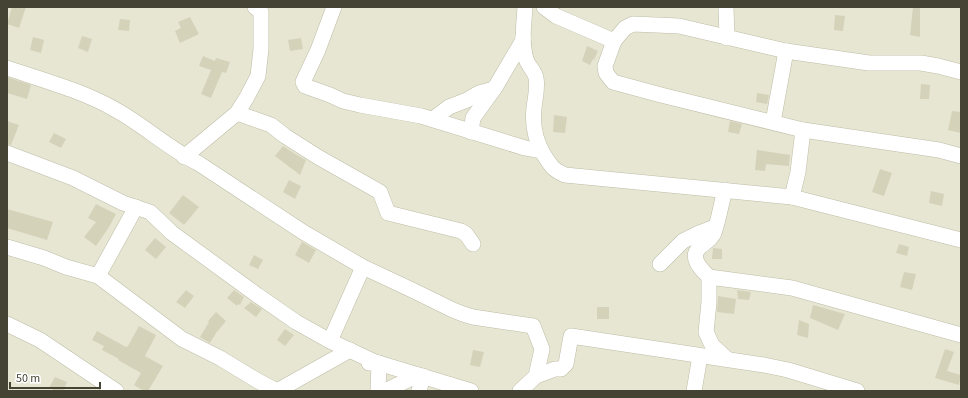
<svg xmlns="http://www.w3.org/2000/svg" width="968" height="398" viewBox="0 0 968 398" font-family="'Source Sans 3',sans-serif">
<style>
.residential{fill:#e7e6d3}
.building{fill:#d5d2ba}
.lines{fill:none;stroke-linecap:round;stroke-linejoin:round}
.minor-casing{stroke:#bebda7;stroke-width:16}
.minor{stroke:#fff;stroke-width:15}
</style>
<rect width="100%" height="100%" fill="#f3f2e5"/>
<!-- residential -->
<rect class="residential" x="7" y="7" width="954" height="384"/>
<!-- building -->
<g class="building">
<polygon points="12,7 26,7 19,28 7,24"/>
<polygon points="913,7 920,7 920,37 910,35"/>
<polygon points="835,15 845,16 843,31 834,30"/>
<polygon points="190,17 199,34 180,43 175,31 181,28 178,22"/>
<polygon points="120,19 130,20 129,31 118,30"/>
<polygon points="82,36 92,39 88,52 78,48"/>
<polygon points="33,37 44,40 41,53 30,50"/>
<polygon points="301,38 303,49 290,51 288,40"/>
<polygon points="587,46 598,51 594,60 593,59 590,65 582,61"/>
<polygon points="203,56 215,61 216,58 230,62 226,73 222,72 211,98 201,94 211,70 199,66"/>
<polygon points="7,77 31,85 27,99 7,93"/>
<polygon points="921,84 930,85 929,99 920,99"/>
<polygon points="757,93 769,95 767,104 756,102"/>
<polygon points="952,111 961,112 961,133 948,130"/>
<polygon points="554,115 567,117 565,133 553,132"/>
<polygon points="7,121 19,125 11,145 7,144"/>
<polygon points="730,121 742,124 739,134 728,132"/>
<polygon points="54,133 66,139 61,148 49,142"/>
<polygon points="283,146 295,154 306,160 300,175 275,156"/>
<polygon points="757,150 790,155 789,166 766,164 765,171 755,170"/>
<polygon points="880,169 892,173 884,196 872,192"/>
<polygon points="289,180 301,186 295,199 283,192"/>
<polygon points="931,191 944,194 942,206 929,203"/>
<polygon points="183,195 199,207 184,225 169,213"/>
<polygon points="96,204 116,214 109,227 96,246 84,237 96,222 88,218"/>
<polygon points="7,209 53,222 47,240 7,228"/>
<polygon points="155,238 166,247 156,259 145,250"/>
<polygon points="302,242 316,250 309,263 295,255"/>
<polygon points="899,244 909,247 907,256 896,253"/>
<polygon points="713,248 722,249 722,259 712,259"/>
<polygon points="254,255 263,260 258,269 249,265"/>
<polygon points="904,272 916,274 912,290 900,287"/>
<polygon points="186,290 194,296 185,308 176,302"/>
<polygon points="234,290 244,297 240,305 238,304 237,306 227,298"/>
<polygon points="737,290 751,292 749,300 738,299"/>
<polygon points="718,296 736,299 734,314 717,312"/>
<polygon points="251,302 262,309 256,317 244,308"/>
<polygon points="813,305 845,314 838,330 810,318"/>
<rect x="597" y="307" width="12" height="12"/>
<polygon points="216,312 226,321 216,333 210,343 200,337 209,322 208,321"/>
<polygon points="799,320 809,324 808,338 797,335"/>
<polygon points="139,326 156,335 145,356 163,366 148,391 144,391 134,385 141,373 118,360 119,359 102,350 104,346 92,340 97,331 126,347 128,346"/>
<polygon points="285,329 294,335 285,346 277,340"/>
<polygon points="945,349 954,352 947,371 961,375 959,385 935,378"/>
<polygon points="473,350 484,352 480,367 470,365"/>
<polygon points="55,377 67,382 63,391 56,391 49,388"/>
</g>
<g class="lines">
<defs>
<g id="minor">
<polyline points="334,7 318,50 303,82 305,86 330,95 343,101 360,105 421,116 525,148 541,151"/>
<path d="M525,7C524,24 521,42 526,59C528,66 535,71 536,78C538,88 535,98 534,108C532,125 535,140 544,155C551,166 553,170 565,175L792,197L961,240"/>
<polyline points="544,7 556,16 614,41 625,28 633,24 679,26 786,51 869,63 921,63 938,66 961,72"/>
<polyline points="726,7 727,38"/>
<polyline points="614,41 605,66 606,73 613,82 661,95 803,130 939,150 961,156"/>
<path d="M7,68C43,80 83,91 116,110C145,126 169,149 198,163L303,232L363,267L410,289L453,310L463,314L473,317L533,326L542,349L536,376L520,391"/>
<polyline points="237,113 271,125 285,136 318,157 380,192 388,213 461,231 466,234 473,244"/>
<polyline points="433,119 449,107 467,100 479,93 494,89"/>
<polyline points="773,122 786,51"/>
<polyline points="471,132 473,118 496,86 523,40 523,36"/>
<polyline points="7,153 73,178 123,203 150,212 172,233 257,295 296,322 330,341 375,362 471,391"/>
<polyline points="184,157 237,113 247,97 258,76 261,49 261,12 255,7"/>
<path d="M725,190C721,204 719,219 714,233C711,240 704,243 699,248C689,258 702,270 709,277V302L706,332L712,345L727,359"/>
<polyline points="792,197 798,172 803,130"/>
<polyline points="7,247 44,258 66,267 98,276 182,339 220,358 258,381 277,391 350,350"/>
<polyline points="660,264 683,241 699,233 715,227"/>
<polyline points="98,276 136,207"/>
<polyline points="709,277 792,288 961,335"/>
<polyline points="7,324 40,340 116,391"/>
<polyline points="330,341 363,267"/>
<polyline points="369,363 379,363 378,391"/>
<polyline points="536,376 555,369 561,369 566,364 571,336 764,365 788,370 857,391"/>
<polyline points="385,391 418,375"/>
<polyline points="419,391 423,376"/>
<polyline points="694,391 700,356"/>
</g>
</defs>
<!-- minor casing -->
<use href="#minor" class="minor-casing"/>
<!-- minor -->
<use href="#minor" class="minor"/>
</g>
<!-- border -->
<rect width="968" height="398" fill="none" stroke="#454334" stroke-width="16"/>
<!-- scale -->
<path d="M10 382v6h90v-6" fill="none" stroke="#454334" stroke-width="2"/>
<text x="16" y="382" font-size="12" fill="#454334" stroke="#ffffff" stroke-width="3" paint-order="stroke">50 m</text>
</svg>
